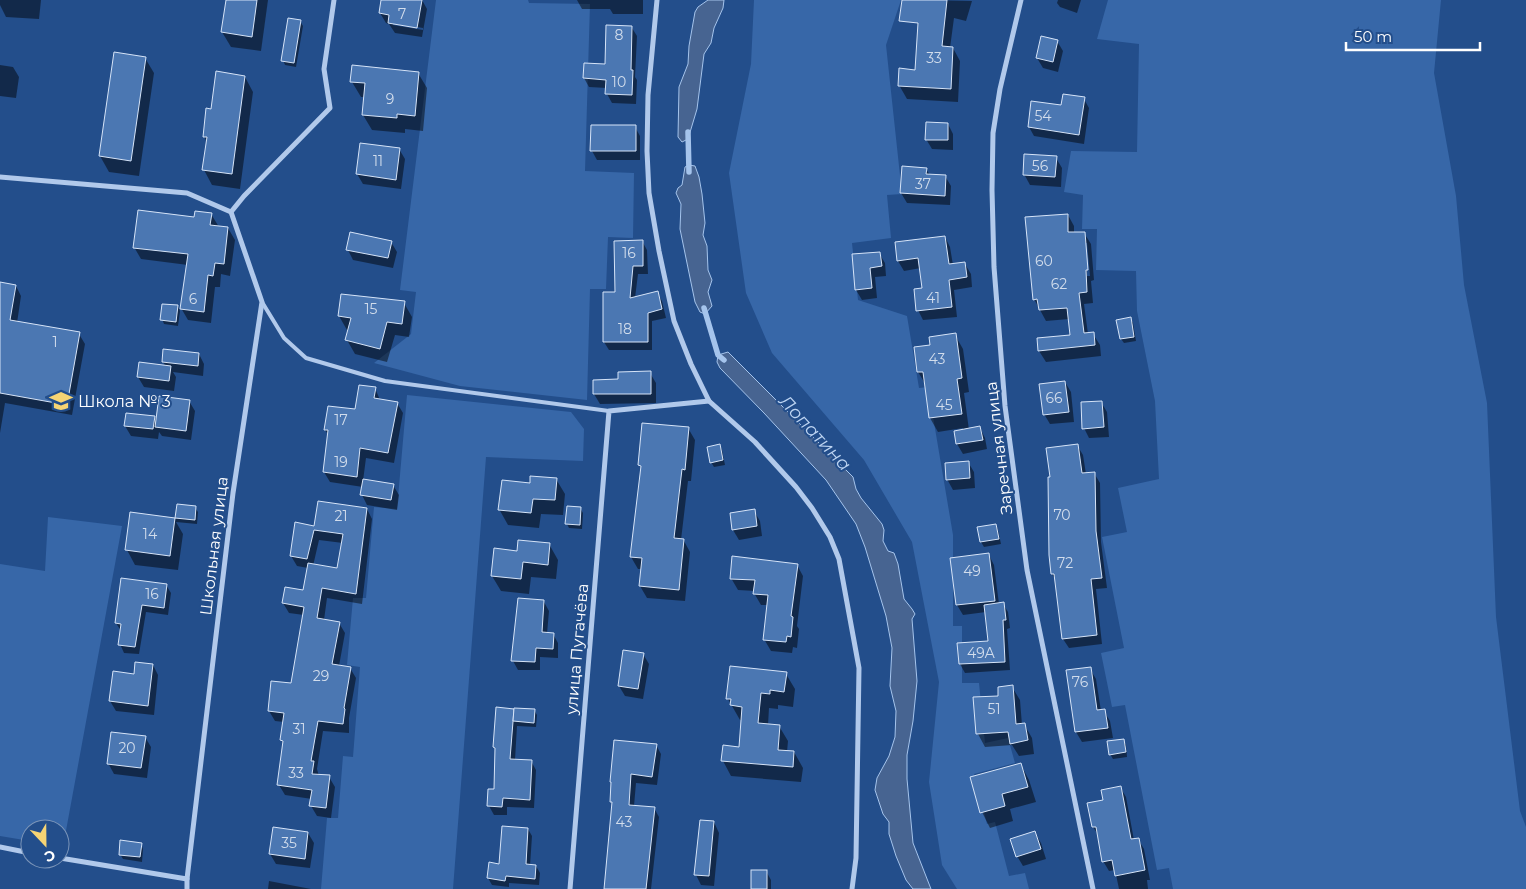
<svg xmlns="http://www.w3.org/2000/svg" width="1526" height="889" viewBox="0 0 1526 889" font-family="Montserrat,sans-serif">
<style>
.green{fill:#3767a8}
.water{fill:#476491;stroke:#a5c4ec}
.shadow{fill:#0007;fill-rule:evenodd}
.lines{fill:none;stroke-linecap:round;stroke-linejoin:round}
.stream{stroke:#a5c4ec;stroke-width:5.5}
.building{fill:#4b77b2;stroke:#d6e4f8}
.service{stroke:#b1c9eb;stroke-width:4}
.minor{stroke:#b1c9eb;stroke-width:5}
.labels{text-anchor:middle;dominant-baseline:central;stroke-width:4;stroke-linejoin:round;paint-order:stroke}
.number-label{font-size:14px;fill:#d2ddec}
.poi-label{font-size:16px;fill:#fff;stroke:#234e8b;text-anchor:start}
.street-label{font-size:16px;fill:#fff;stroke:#234e8b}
.water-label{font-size:18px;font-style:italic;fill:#bdd4f2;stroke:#234e8b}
</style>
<rect width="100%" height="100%" fill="#234e8b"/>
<!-- green -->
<g class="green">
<polygon points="436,0 528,0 529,3 590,4 585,171 634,173 633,238 608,237 606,289 590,289 587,400 460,386 374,363 411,334 416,292 400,290"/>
<polygon points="754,0 901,0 886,45 902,194 887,195 891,238 852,243 858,300 907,316 919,388 928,387 953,535 953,626 962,626 962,683 979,683 985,743 1008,738 1015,763 974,774 987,824 995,822 1009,876 1025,873 1029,889 957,889 942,865 929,782 939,682 912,542 864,460 772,353 746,293 729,173 751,64"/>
<polygon points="1108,0 1441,0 1434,73 1456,196 1464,285 1487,403 1496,617 1520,811 1526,827 1526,889 1173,889 1169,868 1157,870 1125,705 1112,707 1101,653 1124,648 1102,537 1127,532 1118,488 1159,479 1155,401 1137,311 1136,271 1096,270 1097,229 1082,229 1083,195 1064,192 1071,151 1137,152 1139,44 1097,39"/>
<polygon points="407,395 571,412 584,429 583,461 486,457 453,889 321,889 327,818 338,818 343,756 353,757 360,667 347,665 353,598 366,598 374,507 397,509"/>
<polygon points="48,517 122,526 63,847 60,847 60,829 30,829 30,841 0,836 0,564 45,571"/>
</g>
<!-- water -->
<g class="water">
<polygon points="708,0 724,0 723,8 714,28 711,43 704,54 697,109 688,139 682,142 678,137 679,87 688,64 689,46 695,12 698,7"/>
<polygon points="689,165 695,166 699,177 702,194 705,223 703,235 707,246 708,270 712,280 708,292 712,306 705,314 700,312 695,302 680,229 681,204 676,193 678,188 682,185 685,167"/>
<polygon points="728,352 853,477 856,489 861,498 882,524 884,530 883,541 888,551 894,553 898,564 904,599 912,609 915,614 912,619 917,681 913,721 907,755 907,779 913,843 931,889 913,889 906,880 896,856 889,834 889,822 883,814 875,790 877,778 889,756 895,737 896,711 890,686 892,648 886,616 865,547 856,524 826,480 764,413 720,368 717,362 718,355"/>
</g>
<!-- shadow -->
<g class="shadow">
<polygon points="0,0 41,0 39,19 6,17 0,5"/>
<polygon points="227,0 268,0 261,51 231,47 222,32"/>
<path d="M382,0H422L427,9L422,37L395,33L389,24L386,23L380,13ZM393,23L423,28V30L393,25Z"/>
<polygon points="577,0 643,0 643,14 613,14 610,9 582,9"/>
<polygon points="925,0 972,1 966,21 954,18 950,48 953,48 960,61 958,102 907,99 899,85 916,71"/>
<polygon points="1058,0 1081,0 1077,13 1060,7 1057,3"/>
<polygon points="300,21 303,26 296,67 285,65 283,60"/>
<polygon points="632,28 637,36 635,77 637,80 636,104 612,103 607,94 607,88 589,87 584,78 606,66"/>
<polygon points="1057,41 1063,51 1058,72 1043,68 1037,58"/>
<polygon points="145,58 154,73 139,176 109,172 100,156"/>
<polygon points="0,65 13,67 19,77 16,98 0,96"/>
<polygon points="418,73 427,88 423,131 405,129 405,133 372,130 363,115 365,97 361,97 352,82"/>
<polygon points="245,77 253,92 240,189 212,185 204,170 207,143 204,136 212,110"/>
<polygon points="1084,99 1089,108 1084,144 1034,136 1029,127 1032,102 1062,106"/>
<polygon points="948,124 953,134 953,150 932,149 926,139"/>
<polygon points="635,127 640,136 640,160 597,160 592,151"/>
<polygon points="361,145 399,149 405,159 401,189 363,184 357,174"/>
<polygon points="1056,158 1062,168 1061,187 1030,185 1024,174"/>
<polygon points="926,169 930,175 945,176 951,186 950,205 907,203 901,193"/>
<polygon points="211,214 219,227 228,228 235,240 230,276 221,274 220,287 215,287 211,323 188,320 181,308 188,265 141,259 134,247"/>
<path d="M1068,215L1074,226V233H1084L1091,244L1094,280L1091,281L1093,303L1084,304L1088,334H1093L1100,345L1101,356L1046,362L1039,351L1071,336L1069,319L1046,321L1034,299ZM1085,243H1087L1090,276H1087Z"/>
<polygon points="945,237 950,247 953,265 965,264 971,274 972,287 954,290 957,317 923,320 918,310 923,289 921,268 904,271 898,261"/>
<polygon points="642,241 647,250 648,274 638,274 635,298 657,293 662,301 666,318 652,321 652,350 609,350 604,342 616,293"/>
<polygon points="391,242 397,252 393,268 353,260 348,250"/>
<polygon points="879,253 885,263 886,276 875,277 877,298 862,300 856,290"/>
<polygon points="0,284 16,286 21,296 17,323 79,334 85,344 72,415 5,403 0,433"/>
<polygon points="404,303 412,317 409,337 395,335 387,362 355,354 347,340 349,330 347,330 339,316"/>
<polygon points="178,307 180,311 178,326 164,324 162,319"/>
<polygon points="1130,318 1133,323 1136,341 1124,343 1121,339"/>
<polygon points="955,335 963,349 969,392 964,393 969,430 980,428 985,438 987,449 963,454 957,444 955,432 963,431 963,428 938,432 930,418 926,385 918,372 931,346"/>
<polygon points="199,354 204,364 203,376 173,372 176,377 174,391 144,387 138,377 166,367 163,362"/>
<polygon points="650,373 656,383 656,403 600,404 594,394 594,381 620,381"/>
<polygon points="1065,382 1071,392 1074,422 1050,424 1044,414"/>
<polygon points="375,388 380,400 397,403 403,413 394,463 366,458 363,481 393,485 399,495 397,510 367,505 362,495 363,487 330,482 324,472 329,436 325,430 356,411"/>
<polygon points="189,401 195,411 191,440 162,436 159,432 158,439 131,436 125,426 154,417 157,422"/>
<polygon points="1101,402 1107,412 1109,437 1089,438 1084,428"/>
<polygon points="688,428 695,440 691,481 688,481 681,540 684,541 690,552 685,601 647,598 640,586 642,569 638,569 631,557 642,470 640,465"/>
<polygon points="1077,445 1083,455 1086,474 1094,473 1100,483 1101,542 1107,588 1096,589 1102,644 1069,648 1063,639 1056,581 1052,574"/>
<polygon points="720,446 722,450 725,465 714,467 711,462"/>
<polygon points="968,462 974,472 975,488 953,490 947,479"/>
<polygon points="556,479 565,494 563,515 541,514 539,528 508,525 499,509 531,485"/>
<polygon points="178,505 195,508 198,512 197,524 176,522 183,534 178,570 135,565 127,550 131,513 176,519"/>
<polygon points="580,508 583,513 582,529 569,528 567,524"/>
<path d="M367,509L372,519L362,604L327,598L324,620L339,623L345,633L339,666L350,668L356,678L349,718V733L323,731L317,769L319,776L329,777L335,787L331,818L317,816L311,806L312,799L285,795L279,785L284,744L281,740L284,722L275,721L269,711L292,685L304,615L289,613L283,603L305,592L308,568L297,566L291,556L315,528ZM319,540L343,543L338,569L313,566Z"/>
<polygon points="754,511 760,521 762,536 739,540 733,530 731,514"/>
<polygon points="996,525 998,530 1001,544 984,547 981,542 979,528"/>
<polygon points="549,544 558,560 556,579 531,577 529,594 501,591 492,576 518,552"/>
<polygon points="989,555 994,565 999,604 1003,604 1008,612 1010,628 1007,629 1010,670 965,673 960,664 959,644 990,643 986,612 963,615 957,605 952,559"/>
<polygon points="797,565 803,576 797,626 799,629 797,648 793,647 792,653 771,651 764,639 768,605 761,605 754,593 755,591 738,590 731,578"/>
<polygon points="166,585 171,593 168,615 146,612 139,654 124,653 120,644 121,631 116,623"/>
<polygon points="544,602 549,611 547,634 553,634 558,643 558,658 540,657 540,670 518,670 513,661"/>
<polygon points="643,654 649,664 643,699 625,696 619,686"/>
<polygon points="153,665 158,675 154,715 116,711 110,701 135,675"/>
<polygon points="1090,669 1096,679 1101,711 1104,711 1110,721 1113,738 1082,742 1076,732"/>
<polygon points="786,674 795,689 793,707 778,705 778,709 769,708 768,725 779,726 788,741 787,752 794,752 803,768 801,782 731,776 723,761 740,748 742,720 740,720 728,699"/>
<polygon points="1012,687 1020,700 1022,725 1024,724 1032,738 1034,754 1019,756 1012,745 985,747 978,734 975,699 1000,697"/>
<polygon points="497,709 534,710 537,715 536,727 517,726 515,760 531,761 536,770 534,808 507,807 507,815 494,815 489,806 495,791 497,751 494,747"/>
<polygon points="145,737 151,747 147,778 114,774 108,763"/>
<polygon points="1123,740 1126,745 1127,757 1113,759 1110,754"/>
<polygon points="656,745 661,754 657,785 636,783 634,806 654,808 659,817 651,889 606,889 613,805 612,802 613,784"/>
<polygon points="1021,765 1029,780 1036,802 1010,809 1013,821 990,828 982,812"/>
<polygon points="1120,787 1126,797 1134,840 1138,839 1144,849 1150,880 1147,880 1148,889 1119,889 1115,870 1109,871 1103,861 1099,836 1093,827 1104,801"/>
<polygon points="714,822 719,833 714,886 701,885 696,875"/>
<polygon points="528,829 532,836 530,866 536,866 540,873 539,885 509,883 509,887 492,885 488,878 500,865"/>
<polygon points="308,833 314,843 310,868 276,864 270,854"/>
<polygon points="1035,833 1041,843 1046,859 1023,866 1017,856"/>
<polygon points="141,844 143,849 142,862 123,859 120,854"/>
<polygon points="766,871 771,880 771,889 739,889 752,889"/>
<polygon points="269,881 311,889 268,889"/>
</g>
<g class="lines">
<!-- stream -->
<g class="stream">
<polyline points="688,132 689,172"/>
<polyline points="704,308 718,355 724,360"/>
</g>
</g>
<!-- building -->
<g class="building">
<polygon points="226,0 257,0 252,37 221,32"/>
<polygon points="381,0 422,0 417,28 388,23 389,15 379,13"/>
<polygon points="902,0 947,0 942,46 953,47 951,89 898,86 899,68 915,70 918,23 899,21"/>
<polygon points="288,18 301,20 294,63 281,61"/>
<polygon points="606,25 632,26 631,70 633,70 632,95 605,94 606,80 583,78 584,63 605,64"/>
<polygon points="1041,36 1058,40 1053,62 1036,58"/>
<polygon points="114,52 146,57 131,161 99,156"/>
<polygon points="352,65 419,72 415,116 397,114 397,118 362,115 365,83 350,82"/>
<polygon points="216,71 245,76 232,174 202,170 207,137 203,137 206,108 211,109"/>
<polygon points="1063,94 1085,97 1079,135 1028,127 1031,101 1061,105"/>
<polygon points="926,122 948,123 948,140 925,140"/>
<polygon points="591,125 636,125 636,151 590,151"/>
<polygon points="360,143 400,148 396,180 356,174"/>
<polygon points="1024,154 1057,156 1055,177 1023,175"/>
<polygon points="902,166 927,168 926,174 946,175 945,196 900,193"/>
<polygon points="138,210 194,217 195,211 212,213 210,225 228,227 224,264 215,263 213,276 208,275 204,312 180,309 188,254 133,248"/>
<polygon points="1068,214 1068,232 1085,232 1088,270 1086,270 1087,292 1079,293 1084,333 1094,332 1095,345 1038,351 1037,338 1070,335 1067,308 1039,310 1037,299 1033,300 1025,217"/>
<polygon points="350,232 392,241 388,258 346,250"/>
<polygon points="945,236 949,264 965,262 967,277 949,280 952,307 916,311 914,289 922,288 918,258 897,261 895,242"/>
<polygon points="643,240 643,266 633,266 630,298 658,291 662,309 648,313 648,342 603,342 603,292 615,292 614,241"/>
<polygon points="880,252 882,266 870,268 872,288 855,290 852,254"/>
<polygon points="0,282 16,285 10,320 80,332 67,405 0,393"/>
<polygon points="341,294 405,301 402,324 387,322 380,349 345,340 351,318 338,316"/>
<polygon points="162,304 178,305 176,322 160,320"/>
<polygon points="1131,317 1134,337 1120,339 1116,320"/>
<polygon points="956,333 962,378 957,379 962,414 929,418 923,372 917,372 914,347 930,345 929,337"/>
<polygon points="163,349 199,353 198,366 162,362"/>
<polygon points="139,362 171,366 169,381 137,377"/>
<polygon points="651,371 651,394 593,394 593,380 618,379 618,372"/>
<polygon points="1065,381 1069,412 1043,415 1039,384"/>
<polygon points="359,385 376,387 374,398 398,402 388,453 360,448 357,477 323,472 328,430 324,430 328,406 355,409"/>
<polygon points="159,396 190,400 186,431 155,427"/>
<polygon points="1102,401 1104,427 1082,429 1081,402"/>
<polygon points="126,413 155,416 153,429 124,426"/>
<polygon points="642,423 689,427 685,470 682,469 674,538 684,539 679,590 639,586 642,558 630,557 641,466 638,465"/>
<polygon points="980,426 983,440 956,444 954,431"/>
<polygon points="720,444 723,460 710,463 707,447"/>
<polygon points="1078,444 1082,473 1095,472 1096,531 1102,578 1091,579 1097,635 1062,639 1054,574 1051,574 1049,555 1048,477 1050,477 1046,448"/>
<polygon points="969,461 970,478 946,480 945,463"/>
<polygon points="530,476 557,478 555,500 533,499 531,513 498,510 502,480 530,483"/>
<polygon points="363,479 394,484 391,500 360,495"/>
<polygon points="318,501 367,508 356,594 322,588 317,618 340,622 332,664 351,667 344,708 345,709 343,724 318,721 311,761 314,761 312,774 330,775 326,808 309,806 312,790 277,785 283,741 280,740 284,713 268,711 271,681 291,683 304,607 282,603 285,587 303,590 308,563 337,568 343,534 314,530 307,559 290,556 295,522 314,526"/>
<polygon points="177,504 196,506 195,520 175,518"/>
<polygon points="567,506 581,507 580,525 565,524"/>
<polygon points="755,509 757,526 732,530 730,513"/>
<polygon points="130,512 175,518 170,556 125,550"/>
<polygon points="996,524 999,539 980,542 977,527"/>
<polygon points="518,540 550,543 548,565 523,562 521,579 491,576 494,548 517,551"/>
<polygon points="989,553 995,601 956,605 950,558"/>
<polygon points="732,556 798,564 791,616 793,617 791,637 787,636 786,642 763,640 768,595 753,594 755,580 730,579"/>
<polygon points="121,578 167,584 164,608 142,605 135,647 118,645 121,624 115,623"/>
<polygon points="518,598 544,600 542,632 554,633 553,649 536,648 535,662 511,661"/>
<polygon points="1004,602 1006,620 1003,620 1005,662 959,664 957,643 988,641 984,605"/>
<polygon points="623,650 644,653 638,689 618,686"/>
<polygon points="135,662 153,664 148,706 109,701 113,671 134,674"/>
<polygon points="730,666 787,672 784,692 770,690 770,694 761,693 758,723 780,725 778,750 794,751 793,767 721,761 723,745 739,747 742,707 730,705 731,699 726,699"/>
<polygon points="1091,667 1097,710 1105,709 1108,728 1075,732 1066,670"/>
<polygon points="1013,685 1016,724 1025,723 1028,740 1010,744 1008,732 976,734 973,697 998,696 998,687"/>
<polygon points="496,707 514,709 510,759 532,760 530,800 503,798 502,807 487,806 488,789 494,789 495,748 493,747"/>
<polygon points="514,708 535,709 534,723 513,721"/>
<polygon points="111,732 146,736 141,768 107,764"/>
<polygon points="1124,739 1126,752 1109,755 1107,741"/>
<polygon points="614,740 657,744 652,777 631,774 629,805 655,807 646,889 604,889 612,802 610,802 611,782 610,782"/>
<polygon points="1021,763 1028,787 1002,794 1005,806 980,813 970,777"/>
<polygon points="1121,786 1131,839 1139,838 1145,870 1115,876 1112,860 1102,862 1096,827 1092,827 1087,803 1103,800 1101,790"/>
<polygon points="700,820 714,821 709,876 694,875"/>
<polygon points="502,826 528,828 526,864 536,865 535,879 506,876 505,881 487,878 489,862 499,864"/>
<polygon points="273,827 308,832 305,859 269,854"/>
<polygon points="1035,831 1041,849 1016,857 1010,839"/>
<polygon points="120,840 142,843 140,857 119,855"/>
<rect x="751" y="870" width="16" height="19"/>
</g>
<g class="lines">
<!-- service -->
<polyline class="service" points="262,302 284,338 306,358 385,381 609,411"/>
<!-- minor -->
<g class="minor">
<polyline points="657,0 648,95 647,151 649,193 659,251 674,321 691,364 709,401 755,442 796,487 812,508 830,537 839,559 859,668 856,858 852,889"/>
<polyline points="1021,0 1000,89 993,133 992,190 994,267 1005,406 1027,570 1093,889"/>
<polyline points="0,177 187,193 231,212"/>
<polyline points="0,847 30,853"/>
<polyline points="60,858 187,879"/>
<polyline points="187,889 187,879 233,493 262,302 231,212 244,196 330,108 324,69 334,0"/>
<polyline points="570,889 609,411 709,401"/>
</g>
</g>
<!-- icons -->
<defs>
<symbol id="school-bare" viewBox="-9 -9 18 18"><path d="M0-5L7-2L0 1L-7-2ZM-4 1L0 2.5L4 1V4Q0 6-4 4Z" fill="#f6d474" stroke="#234e8b" stroke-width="2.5" paint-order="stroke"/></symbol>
</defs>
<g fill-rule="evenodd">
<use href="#school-bare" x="45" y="385" width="32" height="32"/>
</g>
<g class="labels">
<!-- number labels -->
<g class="number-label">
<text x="402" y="14">7</text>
<text x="619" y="35">8</text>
<text x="934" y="58">33</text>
<text x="619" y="82">10</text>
<text x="390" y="99">9</text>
<text x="1043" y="116">54</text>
<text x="378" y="161">11</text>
<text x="1040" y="166">56</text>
<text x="923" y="184">37</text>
<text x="629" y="253">16</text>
<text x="1044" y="261">60</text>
<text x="1059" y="284">62</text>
<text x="933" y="298">41</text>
<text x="193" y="299">6</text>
<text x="371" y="309">15</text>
<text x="625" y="329">18</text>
<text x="55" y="342">1</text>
<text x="937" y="359">43</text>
<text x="1054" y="398">66</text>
<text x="944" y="405">45</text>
<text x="341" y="420">17</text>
<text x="341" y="462">19</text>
<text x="1062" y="515">70</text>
<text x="341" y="516">21</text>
<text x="150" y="534">14</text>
<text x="1065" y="563">72</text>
<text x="972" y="571">49</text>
<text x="152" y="594">16</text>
<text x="981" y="653">49А</text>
<text x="321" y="676">29</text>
<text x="1080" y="682">76</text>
<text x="994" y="709">51</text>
<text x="299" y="729">31</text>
<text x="127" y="748">20</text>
<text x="296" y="773">33</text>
<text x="624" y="822">43</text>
<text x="289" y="843">35</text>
</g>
<!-- poi labels -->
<g class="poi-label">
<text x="78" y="401">Школа № 3</text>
</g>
<!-- street labels -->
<g class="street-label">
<text transform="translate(999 448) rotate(-97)">Заречная улица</text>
<text transform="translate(214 546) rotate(-83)">Школьная улица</text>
<text transform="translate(577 649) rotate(-85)">улица Пугачёва</text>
</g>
<!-- water labels -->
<g class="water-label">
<text transform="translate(815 433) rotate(47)">Лопатина</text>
</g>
</g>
<!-- north arrow -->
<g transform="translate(45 844) rotate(158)"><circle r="24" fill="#234e8b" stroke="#7b95b9"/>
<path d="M0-4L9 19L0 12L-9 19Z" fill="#f6d474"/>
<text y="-8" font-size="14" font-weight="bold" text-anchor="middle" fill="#ffffff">С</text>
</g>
<!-- scale -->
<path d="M1346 42v8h134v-8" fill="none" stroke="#ffffff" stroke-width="2.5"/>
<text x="1354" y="42" font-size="15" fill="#ffffff" stroke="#234e8b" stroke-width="4" paint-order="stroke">50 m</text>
</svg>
